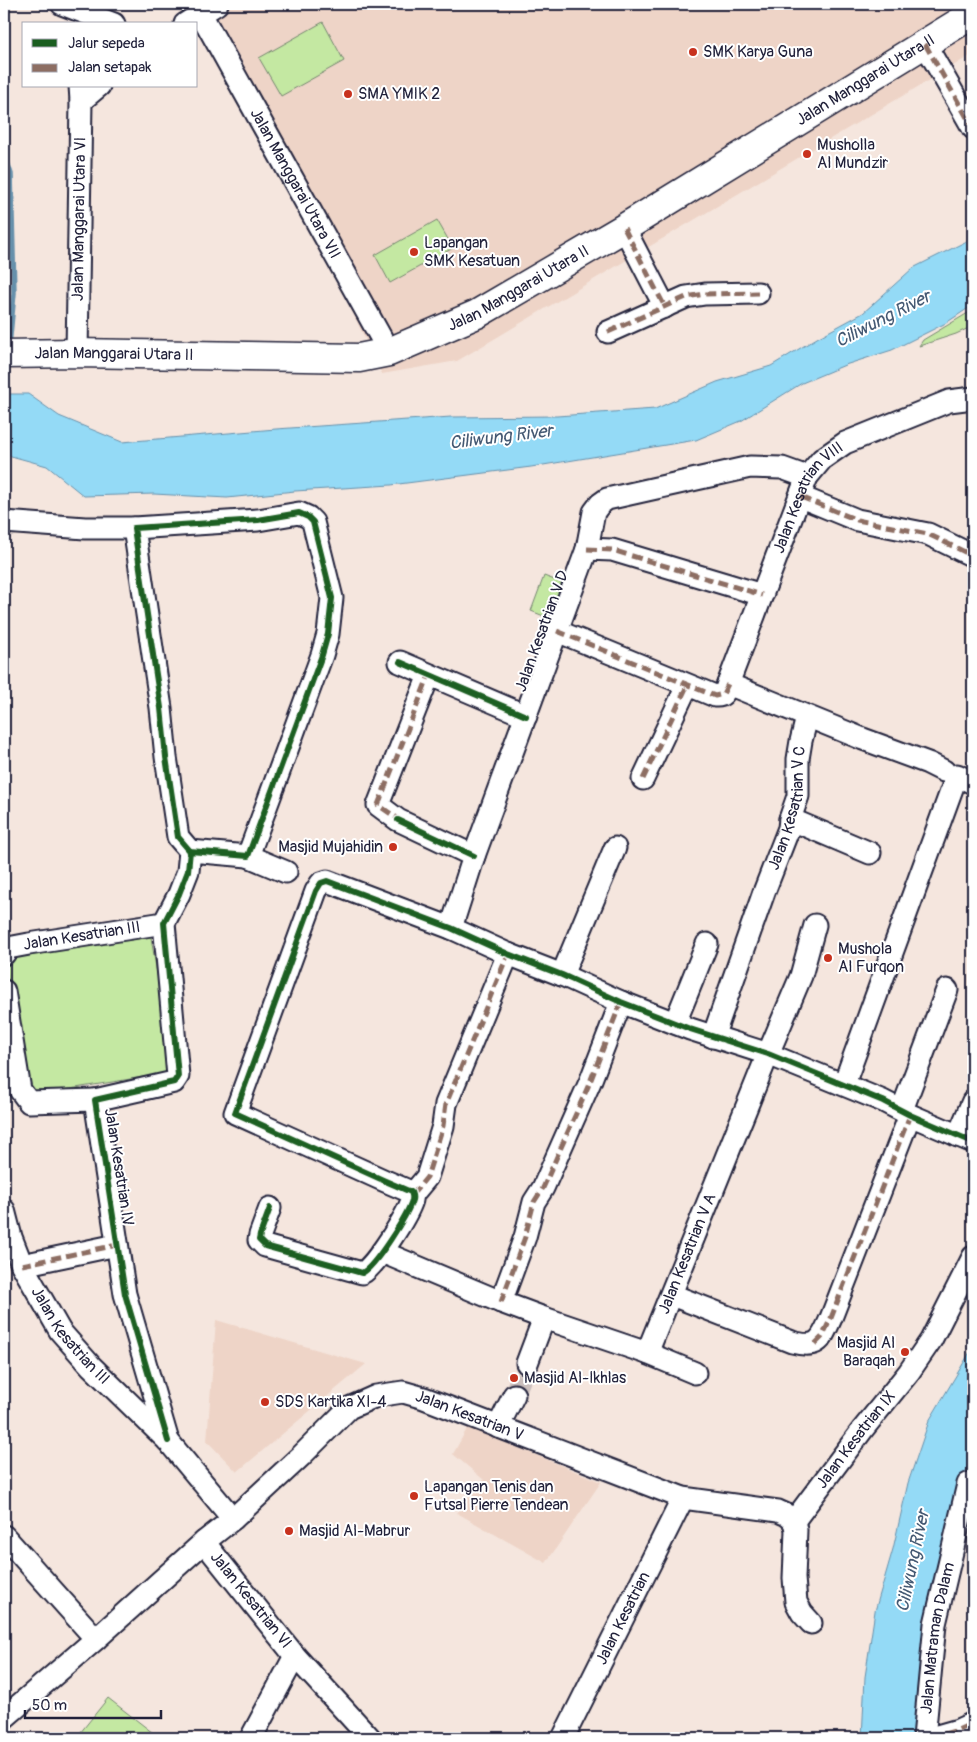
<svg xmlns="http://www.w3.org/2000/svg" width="977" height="1742" viewBox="0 0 977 1742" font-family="Pangolin,sans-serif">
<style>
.built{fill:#eed4c7}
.green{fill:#c4e8a2;stroke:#73856e}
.water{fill:#94daf6;stroke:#6690ab}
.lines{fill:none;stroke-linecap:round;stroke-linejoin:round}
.stream{stroke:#6690ab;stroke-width:5.5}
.street-tunnel{stroke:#cbbfbd;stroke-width:21;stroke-dasharray:21 11;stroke-linecap:butt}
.street-casing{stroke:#22223b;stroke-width:25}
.secondary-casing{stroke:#22223b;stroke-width:31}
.street{stroke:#fff;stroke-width:21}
.secondary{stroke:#fff;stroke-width:28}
.quiet{stroke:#8d6e63;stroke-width:5;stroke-dasharray:10 5;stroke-linecap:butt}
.cycleway-casing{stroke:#fff;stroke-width:9}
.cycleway{stroke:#1b5e20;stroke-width:6}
.poi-dot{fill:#c8321e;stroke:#fff;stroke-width:2}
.labels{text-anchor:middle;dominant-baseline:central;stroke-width:4;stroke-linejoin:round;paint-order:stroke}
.poi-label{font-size:16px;fill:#22223b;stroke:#fff;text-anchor:start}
.street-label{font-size:16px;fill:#22223b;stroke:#fff}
.water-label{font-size:18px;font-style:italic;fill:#445973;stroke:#fff}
</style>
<rect width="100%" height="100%" fill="#f5e6de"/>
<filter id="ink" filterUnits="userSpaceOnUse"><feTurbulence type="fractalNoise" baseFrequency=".02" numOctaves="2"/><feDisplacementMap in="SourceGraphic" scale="10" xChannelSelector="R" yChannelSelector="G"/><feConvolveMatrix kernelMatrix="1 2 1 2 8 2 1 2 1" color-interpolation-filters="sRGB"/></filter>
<g filter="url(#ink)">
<!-- built -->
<g class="built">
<polygon points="232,4 973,4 973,54 457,361 382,374 212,19"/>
<polygon points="216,1320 366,1364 237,1472 207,1441"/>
<polygon points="468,1427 601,1482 546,1563 457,1513 484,1480 453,1454"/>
</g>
<!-- green -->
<g class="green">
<polygon points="323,22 344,61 281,96 259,58"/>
<polygon points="437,220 453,248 390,283 375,255"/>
<polygon points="973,310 973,326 956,334 919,346 923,340"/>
<polygon points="544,576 568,585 554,620 531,611"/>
<polygon points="150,931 173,1072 27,1096 4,956"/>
<polygon points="108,1698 153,1733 149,1738 76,1738"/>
</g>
<!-- water -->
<g class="water">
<polygon points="973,238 973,305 946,323 892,350 845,365 802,383 741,421 696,440 531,467 391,485 295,491 227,498 154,494 84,496 47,466 4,454 4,394 28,394 59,416 122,442 276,429 451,417 557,416 655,409 717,382 771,366 817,338 863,313 913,268"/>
<polygon points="973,1347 973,1448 947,1534 916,1738 862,1738 865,1677 875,1611 893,1549 908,1483 929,1421"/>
</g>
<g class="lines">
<!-- stream -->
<g class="stream">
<polyline points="4,153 11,174 14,293 9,346"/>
<polyline points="4,375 6,362"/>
</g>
<!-- street-tunnel -->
<polyline class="street-tunnel" points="514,1395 527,1363"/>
<defs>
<g id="street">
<polyline points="62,4 114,24"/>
<path id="s1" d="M201,14L389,352"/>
<polyline points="185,24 217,4"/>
<polyline points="925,44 973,128"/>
<polyline points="81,101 99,86"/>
<polyline points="624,228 665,307"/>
<polyline points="608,332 686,297 705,294 758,293"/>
<path id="s2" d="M77,353L81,101L80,86"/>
<polyline points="801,497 857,520 928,534 973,556"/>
<polyline points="4,522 85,528 134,528"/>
<polyline points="587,549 612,550 762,595"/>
<path id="s3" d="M557,631L715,696C724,697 725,691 728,684L807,477L822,459L845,443L949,401L973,398"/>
<polyline points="400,662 526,716"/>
<polyline points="429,675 378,805 398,820 474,856"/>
<polyline points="728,684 863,739 928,763 944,771"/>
<polyline points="643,779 687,686"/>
<polyline points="790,819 870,853"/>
<polyline points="248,856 286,872"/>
<polyline points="451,928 474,856 587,549 594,512 600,504 607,499 750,467 782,468 807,477"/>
<path id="s4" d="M4,954L8,948L29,944L164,923"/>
<polyline points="562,975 615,848"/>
<polyline points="4,991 20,1090 29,1102 95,1100"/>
<polyline points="675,1023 707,944"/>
<path id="s5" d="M713,1037L764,892L789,828L790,819L798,796V759L801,741L807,717"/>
<polyline points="844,1084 957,775 973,783"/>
<polyline points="902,1110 947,990"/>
<polyline points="958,1136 973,1101"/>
<polyline points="412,1195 427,1177 443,1126 446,1104 508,954"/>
<path d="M270,1208L260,1235L259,1240L265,1246L362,1273C375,1267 408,1214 412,1200C413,1196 412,1195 411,1192L383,1180L235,1113L316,891L321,883L327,881L451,928L508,954L562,975L621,1002L690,1029L768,1054L883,1101L910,1115L973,1142"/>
<path id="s6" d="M4,1210L11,1237L22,1265L60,1331L91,1366L168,1441L233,1519"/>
<polyline points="382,1252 501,1302 544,1318"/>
<polyline points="22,1265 117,1245"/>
<path d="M672,1295L792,1342C819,1349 821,1340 831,1318L910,1115"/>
<polyline points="501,1302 525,1237 534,1202 543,1188 590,1082 621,1002"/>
<polyline points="647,1353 695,1373"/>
<path id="s7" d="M527,1363L544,1318L647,1353L768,1054L801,976L815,925"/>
<polyline points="498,1427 514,1395"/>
<polyline points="168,1441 125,1294 95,1100 174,1082 178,1076 164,923 179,894 188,871 190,851 178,837 166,757 161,708 134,528 258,520 299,513 308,517 313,522 332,598 328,634 322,655 248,856 190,851"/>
<polyline points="794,1521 796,1530 794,1578 796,1602 802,1613 811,1623"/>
<polyline points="4,1536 96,1639"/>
<polyline points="4,1718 96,1639 204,1542"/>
<polyline points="251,1738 295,1656"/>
<path id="s8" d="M370,1738L295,1656L204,1542L233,1519L301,1456L349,1408L376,1396L403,1392L424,1398L683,1498L778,1511L787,1515L794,1521L863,1429L909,1372L931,1340L973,1257"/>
<path id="s9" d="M563,1738L683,1498"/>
<path id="s10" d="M924,1738L935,1624L968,1484L973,1482"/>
<polyline points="930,1738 958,1730 973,1723"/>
</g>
<g id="secondary">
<path id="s11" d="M4,354L77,353L359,358L389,352L477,314L624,228L973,14"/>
</g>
</defs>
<!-- street casing -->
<use href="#street" class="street-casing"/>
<!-- secondary casing -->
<use href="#secondary" class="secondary-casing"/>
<!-- street -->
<use href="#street" class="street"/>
<!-- secondary -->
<use href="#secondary" class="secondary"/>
<!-- quiet -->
<g class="quiet">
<polyline points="925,44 973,128"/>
<polyline points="624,228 665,307"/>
<polyline points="608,332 686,297 705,294 758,293"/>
<polyline points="801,497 857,520 928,534 973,556"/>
<polyline points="587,549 612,550 762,595"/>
<polyline points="557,631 715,696 723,694 728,684"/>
<polyline points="643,779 687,686"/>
<polyline points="403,822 378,805 429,675"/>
<polyline points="412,1195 427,1177 443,1126 446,1104 508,954"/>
<polyline points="22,1265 117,1245"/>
<polyline points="501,1302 525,1237 534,1202 543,1188 590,1082 621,1002"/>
<polyline points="815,1344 822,1337 831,1318 910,1115"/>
<polyline points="968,1484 973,1482"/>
<polyline points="930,1738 958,1730 973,1723"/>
</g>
<defs>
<g id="cycleway">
<polyline points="400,662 526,716"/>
<polyline points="398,820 474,856"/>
<path d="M270,1208L260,1235L259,1240L265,1246L362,1273C375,1267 408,1214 412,1200C413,1196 412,1195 411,1192L383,1180L235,1113L316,891L321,883L327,881L451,928L508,954L562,975L621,1002L690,1029L768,1054L883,1101L910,1115L973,1142"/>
<polyline points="168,1441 125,1294 95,1100 174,1082 178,1076 164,923 179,894 188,871 190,851 178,837 166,757 161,708 134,528 258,520 299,513 308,517 313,522 332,598 328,634 322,655 248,856 190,851"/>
</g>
</defs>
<!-- cycleway casing -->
<use href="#cycleway" class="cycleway-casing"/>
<!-- cycleway -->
<use href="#cycleway" class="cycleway"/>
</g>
</g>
<!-- markers -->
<g class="poi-dot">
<circle cx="693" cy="52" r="5"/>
<circle cx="348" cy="94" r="5"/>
<circle cx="807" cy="154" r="5"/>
<circle cx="414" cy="252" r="5"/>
<circle cx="393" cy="847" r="5"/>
<circle cx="828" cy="958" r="5"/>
<circle cx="905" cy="1352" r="5"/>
<circle cx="514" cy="1378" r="5"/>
<circle cx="265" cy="1402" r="5"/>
<circle cx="414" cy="1496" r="5"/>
<circle cx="289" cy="1531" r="5"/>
</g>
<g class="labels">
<!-- poi labels -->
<g class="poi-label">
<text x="703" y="52">SMK Karya Guna</text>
<text x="358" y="94">SMA YMIK 2</text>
<text x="817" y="145">Musholla<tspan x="817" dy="18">Al Mundzir</tspan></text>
<text x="424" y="243">Lapangan<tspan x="424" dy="18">SMK Kesatuan</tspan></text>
<text x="383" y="847" text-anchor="end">Masjid Mujahidin</text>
<text x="838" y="949">Mushola<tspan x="838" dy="18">Al Furqon</tspan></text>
<text x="895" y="1343" text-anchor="end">Masjid Al<tspan x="895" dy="18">Baraqah</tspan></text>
<text x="524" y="1378">Masjid Al-Ikhlas</text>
<text x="275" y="1402">SDS Kartika XI-4</text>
<text x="424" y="1487">Lapangan Tenis dan<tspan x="424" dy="18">Futsal Pierre Tendean</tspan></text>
<text x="299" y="1531">Masjid Al-Mabrur</text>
</g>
<!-- street labels -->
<g class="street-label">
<text stroke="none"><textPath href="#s11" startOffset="935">Jalan Manggarai Utara II</textPath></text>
<text stroke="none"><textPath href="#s1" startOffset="194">Jalan Manggarai Utara VII</textPath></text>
<text stroke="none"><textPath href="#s2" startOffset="134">Jalan Manggarai Utara VI</textPath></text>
<text stroke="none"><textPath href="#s11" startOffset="530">Jalan Manggarai Utara II</textPath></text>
<text stroke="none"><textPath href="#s11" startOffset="110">Jalan Manggarai Utara II</textPath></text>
<text stroke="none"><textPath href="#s3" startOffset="395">Jalan Kesatrian VIII</textPath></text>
<text transform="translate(542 631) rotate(-70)">Jalan Kesatrian V D</text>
<text stroke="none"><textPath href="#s5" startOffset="242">Jalan Kesatrian V C</textPath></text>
<text stroke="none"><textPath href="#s4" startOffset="82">Jalan Kesatrian III</textPath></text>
<text transform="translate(119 1167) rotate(81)">Jalan Kesatrian IV</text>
<text stroke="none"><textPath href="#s7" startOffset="264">Jalan Kesatrian V A</textPath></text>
<text stroke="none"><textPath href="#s6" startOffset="144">Jalan Kesatrian III</textPath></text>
<text stroke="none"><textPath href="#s8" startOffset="582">Jalan Kesatrian V</textPath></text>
<text stroke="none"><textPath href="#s8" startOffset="1028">Jalan Kesatrian IX</textPath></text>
<text transform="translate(251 1600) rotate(51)">Jalan Kesatrian VI</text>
<text stroke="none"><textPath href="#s9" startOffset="134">Jalan Kesatrian</textPath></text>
<text stroke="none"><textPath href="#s10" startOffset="101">Jalan Matraman Dalam</textPath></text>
</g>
<!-- water labels -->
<g class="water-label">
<text transform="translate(883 319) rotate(-27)">Ciliwung River</text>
<text transform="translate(501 437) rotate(-7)">Ciliwung River</text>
<text transform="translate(913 1561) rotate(-78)">Ciliwung River</text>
</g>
</g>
<!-- margin -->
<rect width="977" height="1742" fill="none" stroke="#fff" stroke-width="20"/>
<rect x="10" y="10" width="957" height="1722" fill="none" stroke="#22223b" stroke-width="2" filter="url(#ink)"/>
<!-- legend -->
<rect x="22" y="22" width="175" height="65" fill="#ffffff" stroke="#a7a7b1"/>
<rect x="32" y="39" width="25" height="8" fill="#1b5e20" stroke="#a7a7b1"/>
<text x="68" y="48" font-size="15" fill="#22223b">Jalur sepeda</text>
<rect x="32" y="64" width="25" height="8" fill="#8d6e63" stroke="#a7a7b1"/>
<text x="68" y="72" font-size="15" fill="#22223b">Jalan setapak</text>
<!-- scale -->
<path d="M25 1710v8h136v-8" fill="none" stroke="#22223b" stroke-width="2.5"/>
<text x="32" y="1710" font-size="15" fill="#22223b" stroke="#ffffff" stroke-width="4" paint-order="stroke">50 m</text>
</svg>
